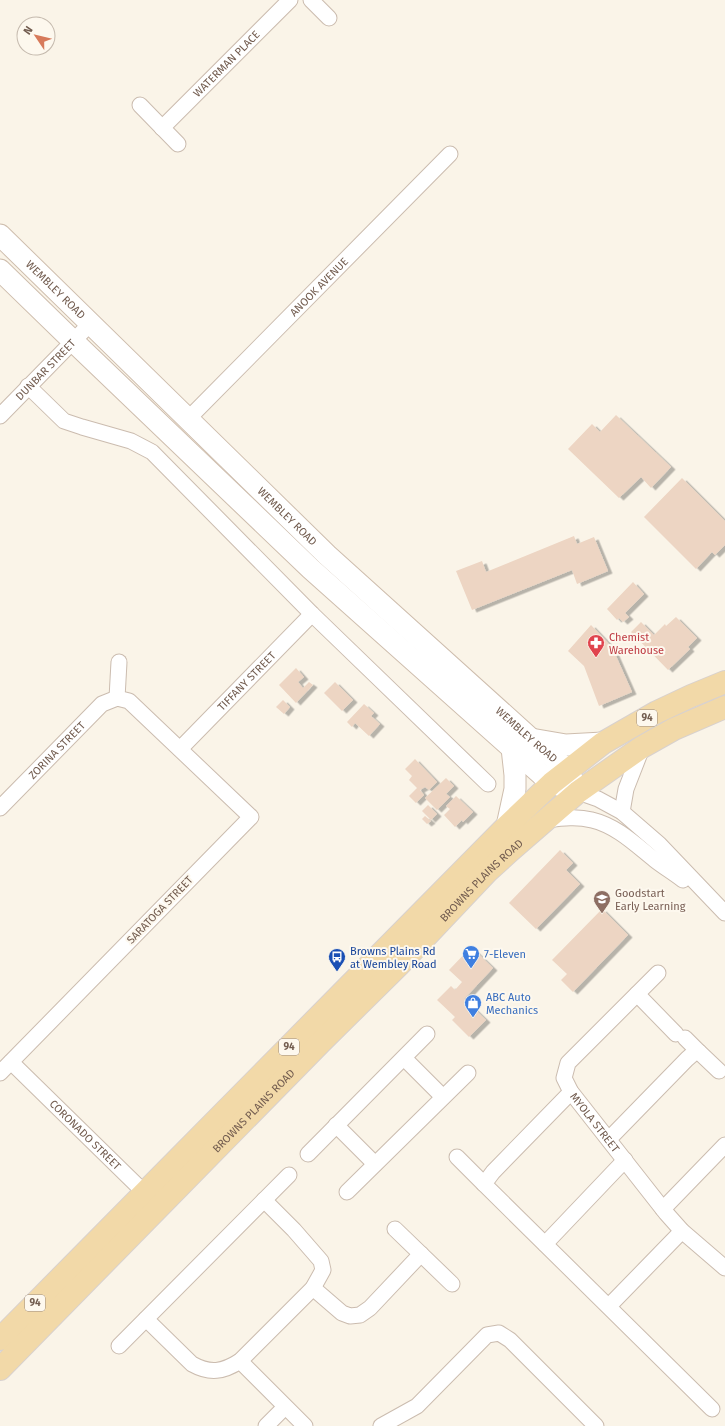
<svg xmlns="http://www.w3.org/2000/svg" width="725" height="1426" viewBox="0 0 725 1426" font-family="'Fira Sans',sans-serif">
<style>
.building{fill:#edd5c3;filter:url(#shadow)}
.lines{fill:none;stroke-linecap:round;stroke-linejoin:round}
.minor-casing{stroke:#cbbcaf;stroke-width:17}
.secondary-casing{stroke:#cebdad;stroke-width:23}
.primary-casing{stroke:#d8d1ce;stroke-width:24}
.minor{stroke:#fff;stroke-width:15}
.secondary{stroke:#fff;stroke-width:21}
.primary{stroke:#f2d9a8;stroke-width:22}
.labels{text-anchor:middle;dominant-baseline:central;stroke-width:4;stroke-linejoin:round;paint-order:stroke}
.shield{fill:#fdf8ee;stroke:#9c8b7f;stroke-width:1}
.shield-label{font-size:10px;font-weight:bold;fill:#725c4f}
.street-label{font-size:11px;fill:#725c4f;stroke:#fdf8ee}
.health-label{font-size:11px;fill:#be3a42;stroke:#fdf8ee;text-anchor:start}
.education-label{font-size:11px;fill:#785e54;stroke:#fdf8ee;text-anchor:start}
.transit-label{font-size:11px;fill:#164399;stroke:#fdf8ee;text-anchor:start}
.shop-label{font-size:11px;fill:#366cbe;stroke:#fdf8ee;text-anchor:start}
</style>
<defs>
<filter id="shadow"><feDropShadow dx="4.5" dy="2.5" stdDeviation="0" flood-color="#0004"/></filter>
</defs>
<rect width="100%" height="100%" fill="#faf4e8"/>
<!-- building -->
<g class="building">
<polygon points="616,415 671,467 651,488 641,477 619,498 568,449 592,424 600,432"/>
<polygon points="682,478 725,521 725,545 715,555 712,552 696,569 644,517"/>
<polygon points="574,536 577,544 594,537 608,571 577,584 572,570 472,610 456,571 482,561 486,572"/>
<polygon points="633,582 644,594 625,613 629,617 623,622 619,618 617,620 607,609"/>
<polygon points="676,617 697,638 688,647 690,649 668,670 631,632 641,622 654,635 665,624 666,626"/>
<polygon points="591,625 612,647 632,692 599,706 584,666 568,651"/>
<polygon points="296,668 304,677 298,682 303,688 309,682 313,685 296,703 279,685"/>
<polygon points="335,682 353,700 342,711 324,693"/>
<polygon points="283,700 290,707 284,714 276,707"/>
<polygon points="364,704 374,713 371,716 380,724 369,736 355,723 352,727 347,722"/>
<polygon points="415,759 437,782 429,790 425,787 420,790 424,795 416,803 409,796 417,788 409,780 412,776 405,769"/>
<polygon points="446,778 454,786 446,794 450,797 437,810 425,798"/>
<polygon points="456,796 473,812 463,822 462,820 455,827 444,815 450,809 446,806"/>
<polygon points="428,805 437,814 431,820 422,811"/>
<polygon points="425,816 431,821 427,824 422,819"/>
<polygon points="560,850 573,863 566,870 580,884 536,929 509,903"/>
<polygon points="602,909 628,935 573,992 561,980 567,974 552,960"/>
<polygon points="471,947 493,968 464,999 486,1020 469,1037 452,1020 455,1017 437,1000 451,986 455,990 462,982 449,970"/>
</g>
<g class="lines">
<defs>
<g id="minor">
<polyline points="311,0 329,18"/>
<polyline points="140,105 178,144"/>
<path id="s1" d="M162,128L290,0"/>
<polyline points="28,386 64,421 82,427 131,441 152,452 312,614 488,784"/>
<path id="s2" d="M0,416L90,324"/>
<path id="s3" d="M188,419L450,154"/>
<polyline points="117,698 119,662"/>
<path id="s4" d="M180,749L312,614"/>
<polyline points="578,792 598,799 622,812 659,844 725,913"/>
<path id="s5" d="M0,808L102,704L117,698L129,701L251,817L0,1073"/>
<polyline points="622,812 626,789 642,748"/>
<path d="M546,820C562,818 577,816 592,820C617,826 636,845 655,860C664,867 674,873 683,880"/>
<path id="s6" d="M658,973L568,1063L564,1078L571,1092L666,1213L682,1231L725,1268"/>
<polyline points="637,994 676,1034"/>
<polyline points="685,1038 699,1052"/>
<polyline points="404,1058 443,1097"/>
<path id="s7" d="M11,1062L151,1199"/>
<polyline points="571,1092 493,1172 484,1184 712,1409"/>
<polyline points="336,1125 375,1164"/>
<polyline points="609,1139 687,1059 695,1052 699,1052 719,1071"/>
<polyline points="308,1154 427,1034"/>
<polyline points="457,1157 484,1184"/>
<polyline points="347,1192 468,1073"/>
<polyline points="663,1209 725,1145"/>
<polyline points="395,1229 452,1284"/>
<polyline points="545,1244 625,1160"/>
<polyline points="313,1288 342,1313 350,1316 360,1315 370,1308 421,1254"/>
<polyline points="609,1306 682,1231"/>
<path d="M146,1319L192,1364C210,1374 223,1372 240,1361L313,1288L323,1270L321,1261L294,1230L264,1200"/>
<polyline points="119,1346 289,1175"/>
<polyline points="240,1361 305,1426"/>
<polyline points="266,1426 285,1407"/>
<polyline points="381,1426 417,1406 487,1335 499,1333 510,1340 596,1426"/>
</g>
<g id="secondary">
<path id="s8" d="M0,235L327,555L531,739L568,770L575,786"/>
<polyline points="0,270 73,341 311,569 541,774 552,783 568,788"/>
<polyline points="531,739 566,745 603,743"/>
<polyline points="507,826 515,789 515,775 512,748"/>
</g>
<g id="primary">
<polyline points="0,1339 507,826 552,783 603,743 657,712 691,696 725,682"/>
<path id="s9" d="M0,1369L321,1042L399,965L487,872L510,851L578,792L642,747L674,729L725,707"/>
</g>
</defs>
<!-- minor casing -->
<use href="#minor" class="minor-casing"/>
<!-- secondary casing -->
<use href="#secondary" class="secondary-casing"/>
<!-- primary casing -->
<use href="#primary" class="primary-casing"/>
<!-- minor -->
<use href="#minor" class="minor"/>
<!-- secondary -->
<use href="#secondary" class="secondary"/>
<!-- primary -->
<use href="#primary" class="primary"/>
</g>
<!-- icons -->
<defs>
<symbol id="pharmacy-pin" viewBox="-11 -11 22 30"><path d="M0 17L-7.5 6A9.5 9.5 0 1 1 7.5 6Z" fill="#e0444e" stroke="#fdf8ee"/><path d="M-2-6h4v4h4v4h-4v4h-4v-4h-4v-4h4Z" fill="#fff"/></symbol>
<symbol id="school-pin" viewBox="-11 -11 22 30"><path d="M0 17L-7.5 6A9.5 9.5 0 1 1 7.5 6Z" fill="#8d6e63" stroke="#fdf8ee"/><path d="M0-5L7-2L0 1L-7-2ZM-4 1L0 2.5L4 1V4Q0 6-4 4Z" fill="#fff"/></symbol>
<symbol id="supermarket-pin" viewBox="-11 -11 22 30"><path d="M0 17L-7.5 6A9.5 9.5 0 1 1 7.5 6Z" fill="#3f7fe0" stroke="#fdf8ee"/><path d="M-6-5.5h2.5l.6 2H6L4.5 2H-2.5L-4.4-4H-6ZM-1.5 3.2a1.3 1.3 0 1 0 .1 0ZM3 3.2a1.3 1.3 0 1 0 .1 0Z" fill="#fff"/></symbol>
<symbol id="bus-pin" viewBox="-11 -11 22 30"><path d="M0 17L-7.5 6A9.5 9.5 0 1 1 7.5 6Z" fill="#1a4fb4" stroke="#fdf8ee"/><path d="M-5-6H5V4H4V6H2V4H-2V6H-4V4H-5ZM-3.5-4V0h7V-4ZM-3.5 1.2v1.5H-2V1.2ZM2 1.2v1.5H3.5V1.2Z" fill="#fff"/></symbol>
<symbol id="shop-pin" viewBox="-11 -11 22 30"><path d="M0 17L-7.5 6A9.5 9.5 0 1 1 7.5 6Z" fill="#3f7fe0" stroke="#fdf8ee"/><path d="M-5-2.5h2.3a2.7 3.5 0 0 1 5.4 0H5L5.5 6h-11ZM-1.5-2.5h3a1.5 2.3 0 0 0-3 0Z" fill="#fff"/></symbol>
</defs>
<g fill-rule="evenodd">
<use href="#pharmacy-pin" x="586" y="633" width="20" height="27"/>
<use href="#school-pin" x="592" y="889" width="20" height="27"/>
<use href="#supermarket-pin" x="461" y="944" width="20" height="27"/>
<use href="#bus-pin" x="327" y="947" width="20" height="27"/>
<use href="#shop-pin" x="463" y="993" width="20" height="27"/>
</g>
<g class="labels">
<!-- shield labels -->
<g class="shield">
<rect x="637" y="710" width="20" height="16" rx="3"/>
<rect x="279" y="1039" width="20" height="16" rx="3"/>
<rect x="25" y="1295" width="20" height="16" rx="3"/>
</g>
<g class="shield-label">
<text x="647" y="718">94</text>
<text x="289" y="1047">94</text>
<text x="35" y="1303">94</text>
</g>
<!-- street labels -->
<g class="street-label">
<text stroke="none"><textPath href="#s1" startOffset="91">WATERMAN PLACE</textPath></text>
<text stroke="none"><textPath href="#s3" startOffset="186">ANOOK AVENUE</textPath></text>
<text stroke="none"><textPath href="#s8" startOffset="78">WEMBLEY ROAD</textPath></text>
<text stroke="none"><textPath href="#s2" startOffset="65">DUNBAR STREET</textPath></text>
<text stroke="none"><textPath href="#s8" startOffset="402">WEMBLEY ROAD</textPath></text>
<text stroke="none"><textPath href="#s4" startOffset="95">TIFFANY STREET</textPath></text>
<text stroke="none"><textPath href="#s8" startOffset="726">WEMBLEY ROAD</textPath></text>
<text stroke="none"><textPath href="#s5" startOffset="81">ZORINA STREET</textPath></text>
<text stroke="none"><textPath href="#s9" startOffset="686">BROWNS PLAINS ROAD</textPath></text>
<text transform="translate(160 910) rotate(-46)">SARATOGA STREET</text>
<text stroke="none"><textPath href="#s9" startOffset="362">BROWNS PLAINS ROAD</textPath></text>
<text stroke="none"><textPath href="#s6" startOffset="197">MYOLA STREET</textPath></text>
<text stroke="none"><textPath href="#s7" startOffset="104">CORONADO STREET</textPath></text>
</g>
<!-- health labels -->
<g class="health-label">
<text x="609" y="637">Chemist<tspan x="609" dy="13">Warehouse</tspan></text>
</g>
<!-- education labels -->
<g class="education-label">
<text x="615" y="893">Goodstart<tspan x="615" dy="13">Early Learning</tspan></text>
</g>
<!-- transit labels -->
<g class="transit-label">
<text x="350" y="951">Browns Plains Rd<tspan x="350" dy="13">at Wembley Road</tspan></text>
</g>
<!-- shop labels -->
<g class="shop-label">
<text x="484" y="954">7-Eleven</text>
<text x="486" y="997">ABC Auto<tspan x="486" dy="13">Mechanics</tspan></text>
</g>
</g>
<!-- north arrow -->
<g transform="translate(36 36) rotate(305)"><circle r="19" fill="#fdf8ee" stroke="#c5baae"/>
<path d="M0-3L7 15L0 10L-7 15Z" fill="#d77a5a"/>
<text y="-6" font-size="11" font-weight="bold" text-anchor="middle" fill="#725c4f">N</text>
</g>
</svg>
